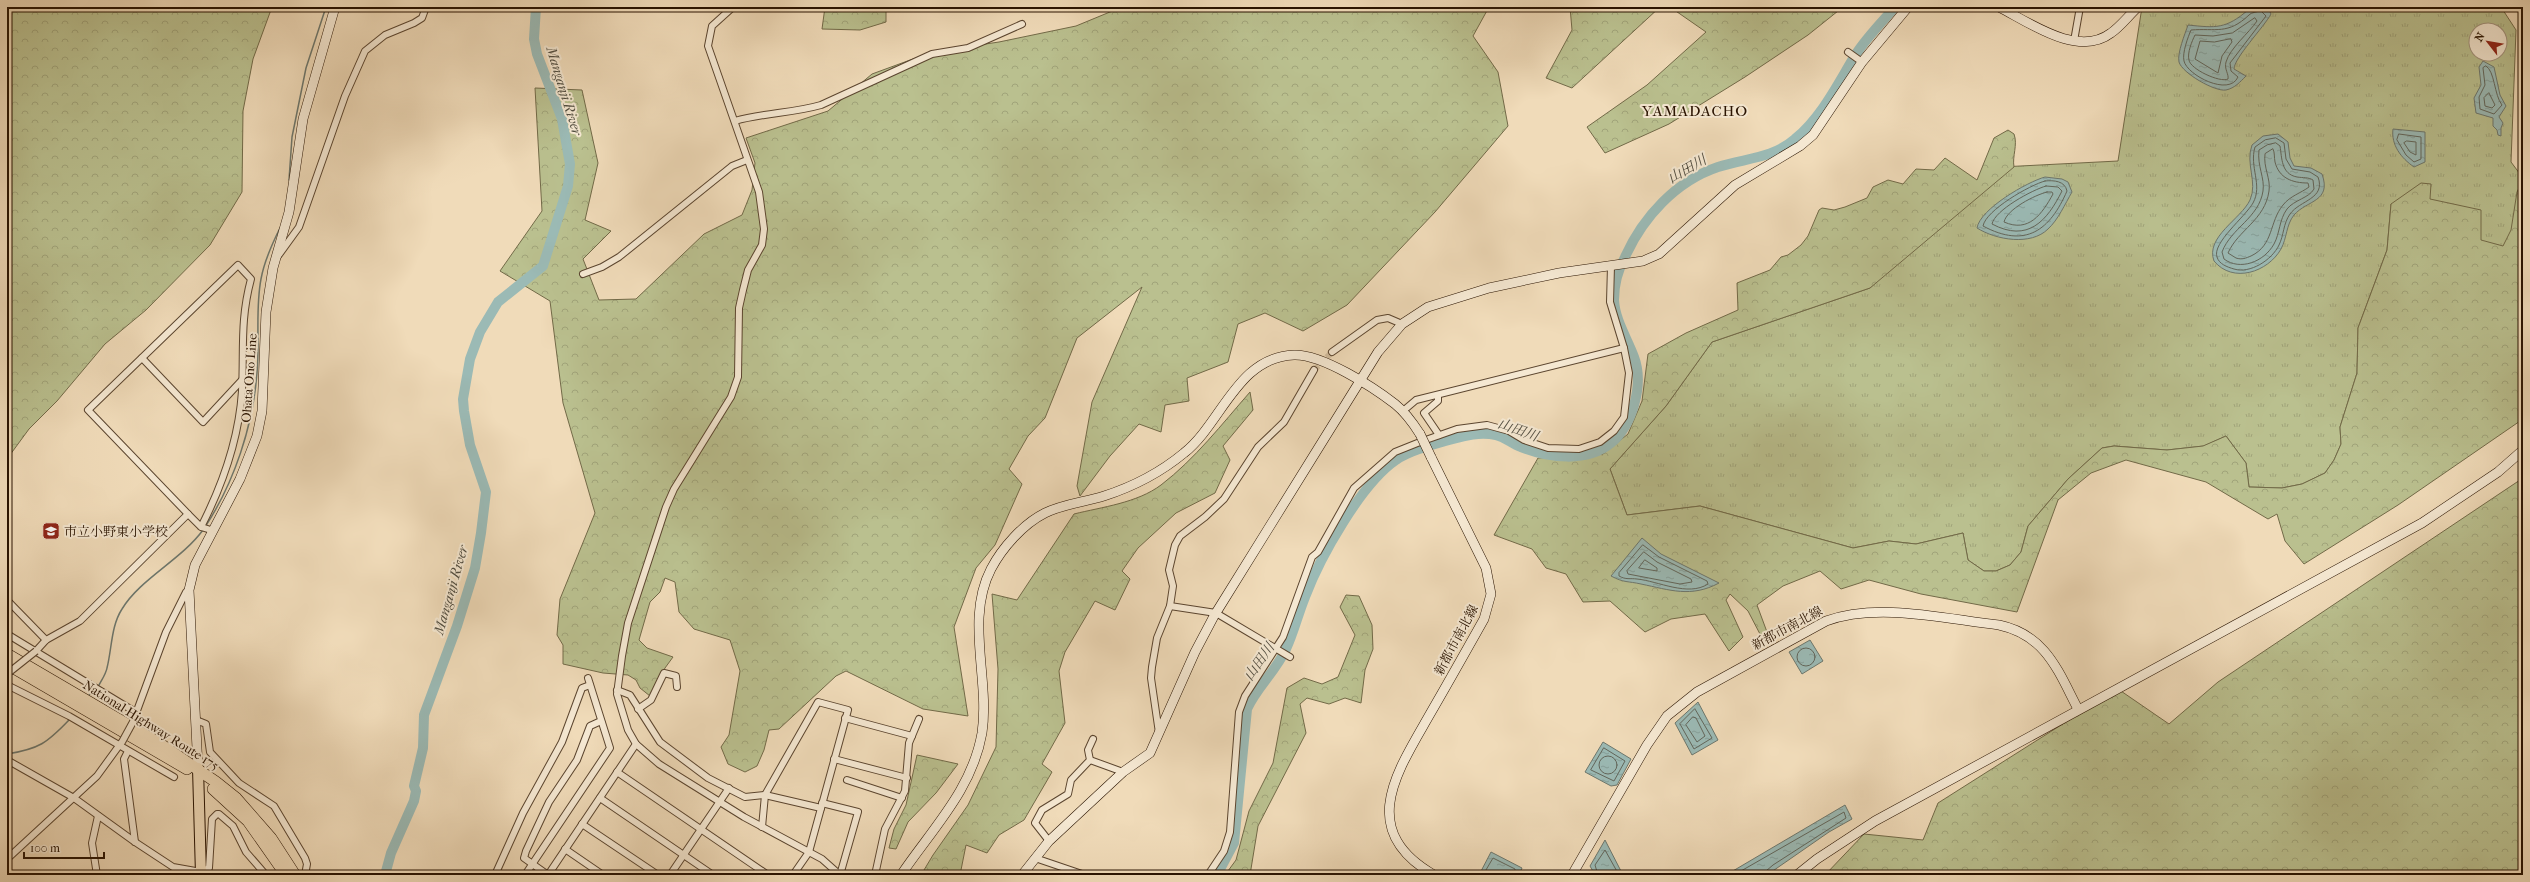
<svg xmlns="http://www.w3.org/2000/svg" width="2530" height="882" viewBox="0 0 2530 882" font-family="'IM FELL French Canon','Noto Serif JP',serif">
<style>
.grass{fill:url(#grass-tufts);stroke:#726a48;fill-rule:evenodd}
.forest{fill:url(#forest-crowns);stroke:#726a48}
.water{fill:url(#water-ripples);stroke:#6d776d}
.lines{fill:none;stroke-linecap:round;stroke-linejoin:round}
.shore{stroke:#62665b;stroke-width:1}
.stream{stroke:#6d776d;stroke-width:1.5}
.river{stroke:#9bbab5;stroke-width:10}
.street-tunnel{stroke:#d2bd9d;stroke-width:6;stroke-dasharray:6 3;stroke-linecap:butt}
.street-casing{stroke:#5b452f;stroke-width:8}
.secondary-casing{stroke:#291301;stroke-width:10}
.primary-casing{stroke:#291301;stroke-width:12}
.highway-casing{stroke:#291301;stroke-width:12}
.street{stroke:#f5e8d2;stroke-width:6}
.secondary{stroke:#f5e8d2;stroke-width:9}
.primary{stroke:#f0dbb9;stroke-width:10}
.highway{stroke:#f0dbb9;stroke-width:11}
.street-bridge-casing{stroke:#5b452f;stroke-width:8;stroke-linecap:butt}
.secondary-bridge-casing{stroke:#291301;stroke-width:10;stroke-linecap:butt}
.street-bridge{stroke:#f5e8d2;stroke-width:6}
.secondary-bridge{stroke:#f5e8d2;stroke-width:9}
.labels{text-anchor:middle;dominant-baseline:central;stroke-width:4;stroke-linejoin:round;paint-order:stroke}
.street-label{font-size:13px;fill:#291301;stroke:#f5e8d2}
.poi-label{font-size:13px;fill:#291301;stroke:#f5e8d2;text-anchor:start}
.water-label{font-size:14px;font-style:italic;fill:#514d40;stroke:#f5e8d2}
.quarter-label{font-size:15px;letter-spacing:1px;fill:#291301;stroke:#f5e8d2}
</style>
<defs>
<pattern id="grass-tufts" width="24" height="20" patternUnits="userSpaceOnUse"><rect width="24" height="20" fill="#bac08f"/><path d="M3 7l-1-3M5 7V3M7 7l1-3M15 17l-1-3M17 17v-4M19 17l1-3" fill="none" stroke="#a0a47a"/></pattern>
<pattern id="forest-crowns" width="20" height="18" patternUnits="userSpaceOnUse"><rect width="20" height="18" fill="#bac08f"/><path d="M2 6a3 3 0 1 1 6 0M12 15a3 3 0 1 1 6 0" fill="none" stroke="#a0a47a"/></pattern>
<pattern id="water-ripples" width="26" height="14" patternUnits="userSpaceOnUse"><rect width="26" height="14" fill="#9bbab5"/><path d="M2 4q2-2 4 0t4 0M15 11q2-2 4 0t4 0" fill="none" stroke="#869f9a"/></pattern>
</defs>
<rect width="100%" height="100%" fill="#f0dbb9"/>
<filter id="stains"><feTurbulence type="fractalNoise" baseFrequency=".005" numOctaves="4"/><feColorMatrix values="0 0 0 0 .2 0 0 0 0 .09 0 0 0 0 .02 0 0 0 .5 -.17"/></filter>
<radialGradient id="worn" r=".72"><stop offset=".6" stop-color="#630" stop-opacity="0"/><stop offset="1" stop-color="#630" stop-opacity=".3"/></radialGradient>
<!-- grass -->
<path class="grass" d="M2142,7H2501L2516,30L2511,162L2523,178V196L2508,249L2478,242L2391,204L2387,250L2358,328L2357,373L2340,427L2341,444L2334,460L2325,473L2302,484L2282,488L2249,487L2246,463L2226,436L2204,446L2167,450L2114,446L2102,448L2068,479L2028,526L2021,552L2010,565L1996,571H1984L1968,560L1963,533L1916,544L1889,541L1853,548L1700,506L1627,515L1610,469L1666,406L1712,342L1870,288L2001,167L2118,161ZM2476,30H2500V54H2476Z"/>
<!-- forest -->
<g class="forest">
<polygon points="7,7 272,7 253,59 243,111 242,192 210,245 146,310 105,344 57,401 29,429 7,459"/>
<polygon points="825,7 886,7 886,22 860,30 822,29"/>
<polygon points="1122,7 1489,7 1473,36 1498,72 1508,126 1435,212 1347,305 1303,331 1265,313 1238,324 1228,362 1187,378 1189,401 1165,405 1161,432 1139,424 1110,456 1080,496 1077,486 1092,402 1142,287 1077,338 1045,418 1028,436 1009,469 1022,484 995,545 976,568 954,627 968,716 923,709 846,671 836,676 779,729 769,730 764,750 757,766 745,772 728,764 721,747 729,735 740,671 730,640 694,629 679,612 675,582 665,578 660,592 650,602 639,640 647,648 673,657 665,668 650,696 640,688 636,680 628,675 603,673 563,664 563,645 557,635 560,599 595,513 563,403 550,301 500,271 542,211 535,88 582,90 598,163 585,220 611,231 583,259 599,300 636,299 704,234 742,215 752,190 755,163 746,138 828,111 872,74 932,52 999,42 1076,26"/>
<polygon points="1570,7 1660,7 1572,88 1546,78 1572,30"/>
<polygon points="1670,7 1843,7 1808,35 1745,77 1669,124 1605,153 1587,127 1647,85 1706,32"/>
<path d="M2008,130L2014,134C2018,145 2012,156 2014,167L1870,288L1712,342L1666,406L1610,469L1627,515L1700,506L1853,548L1889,541L1916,544L1963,533L1968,560L1984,571H1996L2010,565L2021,552L2028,526L2068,479L2102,448L2114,446L2167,450L2203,446L2226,436L2246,463L2249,487L2282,488L2302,484L2325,473L2334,460L2341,444L2340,427L2357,373L2358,328L2387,250L2391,204L2421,183L2431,184L2430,199L2481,210V240L2503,246L2511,230L2517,192L2523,180V419L2398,505L2304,564L2285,541L2277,514L2268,519L2206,482L2126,460L2091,473L2058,500L2017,612L1921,594L1869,580L1841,589L1820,571L1783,586L1757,605L1767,632L1761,636L1748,611L1730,594L1726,600L1743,637L1729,651L1705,614L1671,619L1645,632L1610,601L1583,602L1566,574L1546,568L1532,549L1494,535L1538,458L1603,454L1628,434L1642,401L1648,354L1686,333L1738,310L1737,283L1770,270L1781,257L1788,255L1801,245L1808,236L1819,210L1822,208L1834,210L1845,207L1867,198L1873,187L1888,180L1903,184L1916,169L1934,170L1945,158L1977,180L1994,138Z"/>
<path d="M1250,392L1253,410L1223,446L1230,460L1215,493L1176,513L1138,548L1122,571L1130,579L1115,610L1095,601L1065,652L1059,671L1065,723L1042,764L1052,772L1024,820L999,835L987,853L966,845L960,875H921L933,855L968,805L996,747L998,669L992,594L1017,600L1074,514C1102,507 1137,503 1161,485C1195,459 1222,424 1250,392Z"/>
<polygon points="2523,478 2523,875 1825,875 1864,834 1923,840 1938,803 2118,689 2169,724 2218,682"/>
<polygon points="1346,595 1359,596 1372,625 1373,649 1365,670 1361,703 1345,698 1329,704 1307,698 1300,704 1306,733 1258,826 1250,875 1225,875 1236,860 1249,811 1273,763 1287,688 1304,678 1322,684 1338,677 1355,635 1340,607"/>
<polygon points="917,755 958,764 936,793 908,822 896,849 889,848 894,829 906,805"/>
</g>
<!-- water -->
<g class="water">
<path d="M2263,8L2269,10L2271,14C2264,27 2234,58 2234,69L2246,76C2240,82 2235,88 2226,90C2215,92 2182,73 2179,62C2177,53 2185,34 2188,25C2216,28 2226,29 2248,10Z"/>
<polygon points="2483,61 2494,67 2500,95 2506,106 2499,117 2503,123 2501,128 2501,136 2498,135 2497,130 2493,126 2493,118 2476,113 2474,98 2481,85 2479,67"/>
<path d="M2393,129L2425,132V162L2414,167C2401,158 2391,145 2393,129Z"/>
<path d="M2278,134L2288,142L2290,158L2294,166L2311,168L2322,174C2332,202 2307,200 2294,215C2286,225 2287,238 2281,249C2268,272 2233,284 2214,261C2205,237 2241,219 2250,200C2258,182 2245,164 2252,145L2263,136Z"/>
<path d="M2045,177L2062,179L2068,182L2072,192C2065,204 2058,220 2048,229C2031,246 1996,240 1977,228C1980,209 2027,182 2045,177Z"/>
<path d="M1642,538L1661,554L1719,583C1691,598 1670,590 1641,584C1628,581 1624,583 1611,576Z"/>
<polygon points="1810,640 1823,661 1802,674 1789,652"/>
<polygon points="1698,702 1718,740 1692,755 1675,723"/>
<polygon points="1603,742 1631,759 1617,785 1611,786 1585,772"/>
<polygon points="1845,805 1852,819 1829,832 1767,875 1726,875"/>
<polygon points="1605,840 1623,875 1595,875 1590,866"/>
<polygon points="1491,852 1522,868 1519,875 1479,875"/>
</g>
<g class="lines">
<!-- shore -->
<g class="shore">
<path d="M2260,10L2266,16L2230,63L2231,71L2238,77C2229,97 2187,75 2184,61C2182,53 2188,37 2191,30C2216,28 2228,35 2249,15C2251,12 2257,13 2260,10Z"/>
<path d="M2255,18L2257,21C2249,33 2230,48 2226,62C2224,69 2229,74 2228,79C2220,83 2190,69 2189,60C2187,53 2192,41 2195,35L2213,36L2232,33Z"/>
<polygon points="2231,39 2232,42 2222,56 2218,73 2195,59 2200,41 2214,42"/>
<path d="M2486,66C2495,71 2494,95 2502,105L2494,114L2480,109L2479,97L2485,85L2483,68Z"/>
<polygon points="2489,93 2495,105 2492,108 2485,106 2484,98"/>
<polygon points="2399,134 2421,137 2421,159 2414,162 2406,155 2397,140"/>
<path d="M2276,138L2284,143L2286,159L2292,169L2310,172L2318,177C2326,199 2300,200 2290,214C2283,224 2284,235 2279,245C2272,260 2250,274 2234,269C2227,267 2219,264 2217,257C2212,243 2245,217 2253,203C2263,185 2249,167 2255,147L2265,140Z"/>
<polygon points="2407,141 2416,142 2416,155 2410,152 2404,143"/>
<path d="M2276,143L2280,146C2282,158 2281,174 2297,177C2303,178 2308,177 2313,180L2314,189C2309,198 2294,200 2287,209C2279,220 2280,233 2274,244C2264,262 2240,271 2224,259L2222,252C2231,228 2259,218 2263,191C2265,178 2257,166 2259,150L2267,145Z"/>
<path d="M2273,149C2275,153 2274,157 2275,162C2279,178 2292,183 2308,183L2309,187C2301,193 2290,196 2283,205C2269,222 2274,245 2251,256C2246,258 2242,260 2236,258L2228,253C2238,230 2265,220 2269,191C2271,179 2263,167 2265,154Z"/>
<path d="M2045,181C2054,180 2065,181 2067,191C2050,230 2026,249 1983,226C1986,210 2030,185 2045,181Z"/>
<path d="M2046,186L2058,187L2062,191C2047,221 2028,243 1992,224C1995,210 2032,190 2046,186Z"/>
<path d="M2047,192H2052L2053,194C2042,214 2029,233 2004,222C2007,209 2035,195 2047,192Z"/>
<path d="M1643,545L1659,557L1707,581L1708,584C1688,597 1658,581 1637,579C1630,578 1626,580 1619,576V573Z"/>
<polygon points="1644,552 1657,562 1691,579 1692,582 1680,584 1628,574 1627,571"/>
<polygon points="1645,560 1657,568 1657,571 1639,568"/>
<circle cx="1806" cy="657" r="9"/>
<polygon points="1695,709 1712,738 1694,749 1680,724"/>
<polygon points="1693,717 1696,718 1705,736 1697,742 1686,725"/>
<polygon points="1604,748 1625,761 1614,781 1591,770"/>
<circle cx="1608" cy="765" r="9"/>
<polyline points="1483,875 1493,858 1515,869 1515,875"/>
<polyline points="1598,875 1595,865 1605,850 1619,875"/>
<polyline points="1734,875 1844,812 1846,818 1773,865 1766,871 1765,875"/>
</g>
<!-- stream -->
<g class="stream">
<polyline points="289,180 292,137 306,68 326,7"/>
<path d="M205,527C234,483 253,426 257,373C260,343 255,310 261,279C264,262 272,244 280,228"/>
<path d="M98,687C101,681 106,674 107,668C112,648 111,626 122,609C140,579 181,560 203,530"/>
<polyline points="89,695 93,692"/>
<path d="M7,754C39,749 47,743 69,720"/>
</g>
<!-- river -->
<g class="river">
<polyline points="385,875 391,853 414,801 416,791 414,786 423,748 424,715 457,626 475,568 481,533 486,492 470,445 464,411 463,399 470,359 480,332 498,302 543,266 568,186 570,164 562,119 537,54 534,39 536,7"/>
<path d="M1217,875L1234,843L1247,709C1257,687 1276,671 1286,649C1294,632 1298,614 1305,597C1320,557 1361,484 1396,460C1408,451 1428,446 1442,442C1461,437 1477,431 1496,435C1505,437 1512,444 1521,447C1548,458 1587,463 1611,443C1633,425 1644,384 1634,357C1627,338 1615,320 1614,300C1614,285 1618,270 1625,257C1643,217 1676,181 1718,167C1745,158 1772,159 1795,139C1822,117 1838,83 1856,54C1867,37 1882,22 1895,7"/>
</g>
<!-- street-tunnel -->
<polyline class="street-tunnel" points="1314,370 1332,352"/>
<defs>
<g id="street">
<polyline points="733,7 712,26 708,46 759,192 764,229 762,245 748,270 743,290 739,308 738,377 731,397 674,489 666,507 628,623 622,656 617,694 628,730 636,744 659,764 744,817 822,859 840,875"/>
<polyline points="2074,41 2080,7"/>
<polyline points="1848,52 1862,62"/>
<path d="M735,121C763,113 793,113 821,105L932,54L968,48L1022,24"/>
<polyline points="278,256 299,227 345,96 365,51 385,35 414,23 422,18 426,7"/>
<polyline points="583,274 602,267 619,257 732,166 747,160"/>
<polyline points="1332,352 1377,320 1388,318 1402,324"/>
<polyline points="142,358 203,422 242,380"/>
<polyline points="1438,395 1438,401 1424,413 1439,435"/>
<polyline points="1403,411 1416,400 1624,348"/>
<path d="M201,527C222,486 239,437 242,391C244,349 240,320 251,279L238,265L88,410L188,514L201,527L211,530"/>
<polyline points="7,600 46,640"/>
<polyline points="1170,606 1216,613 1290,657"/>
<polyline points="7,634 137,713"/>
<polyline points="36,651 46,640 80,621 188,514"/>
<polyline points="7,685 69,716 174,777"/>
<polyline points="617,690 630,695 660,742 708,778 745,797 765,795 821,808"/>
<polyline points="638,709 651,700 664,673 676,676 677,687"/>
<polyline points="135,716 166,632 186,592 189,590"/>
<polyline points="845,718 912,736"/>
<polyline points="196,720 206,724 210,752 239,783 274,806 305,858 307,864 305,875"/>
<polyline points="1159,733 1151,678 1152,667 1157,638 1170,606 1173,586 1169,570 1175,545 1180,536 1205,517 1224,499 1258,447 1284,422 1314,370"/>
<polyline points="128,751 124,759 135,842"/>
<polyline points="834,759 907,778"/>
<polyline points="7,760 74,798 135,842 173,867 201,872 209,868 212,819 217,814 219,814 233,826 246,852 266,875"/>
<polyline points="1090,760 1123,772"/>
<polyline points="617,772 768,875"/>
<polyline points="847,780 902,798"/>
<polyline points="600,798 713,875"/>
<polyline points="822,803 858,812 840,875"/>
<polyline points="582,824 658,875"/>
<polyline points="762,827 765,795 818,702 848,710 809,852 793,875"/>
<polyline points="1049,841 1035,823 1042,810 1068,794 1071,780 1090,760 1088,750 1093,739"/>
<polyline points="565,849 603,875"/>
<polyline points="1035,858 1085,875"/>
<polyline points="7,859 97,776 121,743"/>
<polyline points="97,875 92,843 98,816"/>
<polyline points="495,875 523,813 562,742 582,688 590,685"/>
<polyline points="525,875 610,748 588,678"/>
<polyline points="548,875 524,858 526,851 549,802 577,760 590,726 601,721"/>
<polyline points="548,875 636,744"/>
<polyline points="670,875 729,788"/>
<polyline points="875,875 885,829 905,791 909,743 919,719"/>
<polyline points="1208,875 1224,851 1230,832 1239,712 1245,696 1283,637 1312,557 1318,552 1354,488 1395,452 1420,442 1457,429 1487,425 1509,431 1524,440 1548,448 1579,449 1600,442 1614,431 1624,417 1629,373 1624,348 1610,302 1611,266"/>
</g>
<g id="secondary">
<path d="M1999,7C2030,23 2078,58 2111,33C2121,26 2129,15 2138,7"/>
<path d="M1431,457L1486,568L1491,594L1484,619C1466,651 1448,683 1430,714C1397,772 1356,830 1434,875"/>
<polyline points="198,768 189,590 195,565 240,479 257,436 262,411 266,312 273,268 289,212 303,119 335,7"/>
<path d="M901,875C932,829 972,790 982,733C990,679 965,619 991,569C1002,548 1023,524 1045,513C1063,504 1085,502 1104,496C1132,487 1161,472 1184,453C1222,423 1237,357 1294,355C1322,354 1373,387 1395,404C1405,412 1413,423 1420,434"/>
<polyline points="1022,875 1049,841 1123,772 1150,753 1195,652 1214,616 1378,352 1402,324 1428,307 1489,288 1559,273 1643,261 1659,254 1735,185 1800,146 1813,135 1862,62 1908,7"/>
<path d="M1572,875L1647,745L1667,716L1697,692L1826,621C1878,602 1945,619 1999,625C2046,635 2058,671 2078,709"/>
<polyline points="1797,875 1817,859 1875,821 2422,523 2498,472 2523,450"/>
</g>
<polyline id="primary" points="198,768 201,875"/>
<g id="highway">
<polyline points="7,654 159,743 216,782 236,798 271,838 295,875"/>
<polyline points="7,664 187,769"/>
<polyline points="213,789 248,821 286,875"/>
</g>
</defs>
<!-- street casing -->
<use href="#street" class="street-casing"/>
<!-- secondary casing -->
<use href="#secondary" class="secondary-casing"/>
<!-- primary casing -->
<use href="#primary" class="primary-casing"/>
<!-- highway casing -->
<use href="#highway" class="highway-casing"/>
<!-- street -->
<use href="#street" class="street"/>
<!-- secondary -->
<use href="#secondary" class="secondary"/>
<!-- primary -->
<use href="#primary" class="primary"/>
<!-- highway -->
<use href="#highway" class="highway"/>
<defs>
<g id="street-bridge">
<polyline points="7,674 36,651"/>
<polyline points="122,742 134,720"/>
</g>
<polyline id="secondary-bridge" points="1420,434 1431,457"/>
</defs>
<!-- street-bridge casing -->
<use href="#street-bridge" class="street-bridge-casing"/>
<!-- secondary-bridge casing -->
<use href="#secondary-bridge" class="secondary-bridge-casing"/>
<!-- street-bridge -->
<use href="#street-bridge" class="street-bridge"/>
<!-- secondary-bridge -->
<use href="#secondary-bridge" class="secondary-bridge"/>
</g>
<!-- icons -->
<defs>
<symbol id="school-square" viewBox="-11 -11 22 22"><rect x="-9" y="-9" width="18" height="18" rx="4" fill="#8f2418" stroke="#f5e8d2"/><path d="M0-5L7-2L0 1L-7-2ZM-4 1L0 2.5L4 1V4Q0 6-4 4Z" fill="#fff"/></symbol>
</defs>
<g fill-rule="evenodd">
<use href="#school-square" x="41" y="521" width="20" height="20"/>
</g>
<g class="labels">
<!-- street labels -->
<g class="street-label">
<text transform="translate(249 378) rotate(-86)">Ohata Ono Line</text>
<text transform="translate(1787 628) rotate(-28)">新都市南北線</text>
<text transform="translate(1456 640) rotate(-62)">新都市南北線</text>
<text transform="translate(151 725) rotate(32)">National Highway Route 175</text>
</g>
<!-- poi labels -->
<g class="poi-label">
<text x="64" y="531">市立小野東小学校</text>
</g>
<!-- water labels -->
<g class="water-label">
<text transform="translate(564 91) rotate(73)">Manganji River</text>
<text transform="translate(1687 169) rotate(-30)">山田川</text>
<text transform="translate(1518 430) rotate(20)">山田川</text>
<text transform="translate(451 590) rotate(-74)">Manganji River</text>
<text transform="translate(1259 662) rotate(-55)">山田川</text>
</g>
<!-- quarter labels -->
<g class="quarter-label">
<text x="1695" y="111">YAMADACHO</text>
</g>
</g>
<!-- margin -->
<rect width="2530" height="882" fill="none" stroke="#f0dbb9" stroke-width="24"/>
<rect x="8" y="8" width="2514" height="866" fill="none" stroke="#291301" stroke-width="2"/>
<rect x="12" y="12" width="2506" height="858" fill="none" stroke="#291301"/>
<!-- north arrow -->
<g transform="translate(2488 42) rotate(301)"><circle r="19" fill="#f5e8d2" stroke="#a3937e"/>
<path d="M0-3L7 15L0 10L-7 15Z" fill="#8f2418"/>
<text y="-6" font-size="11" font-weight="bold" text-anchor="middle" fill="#291301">N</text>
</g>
<!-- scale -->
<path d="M24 852v6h80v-6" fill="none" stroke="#291301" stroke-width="2"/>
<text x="30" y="852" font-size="12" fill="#291301" stroke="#f5e8d2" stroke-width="3" paint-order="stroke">100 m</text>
<rect width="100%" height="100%" filter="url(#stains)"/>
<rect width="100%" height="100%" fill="url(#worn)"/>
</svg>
